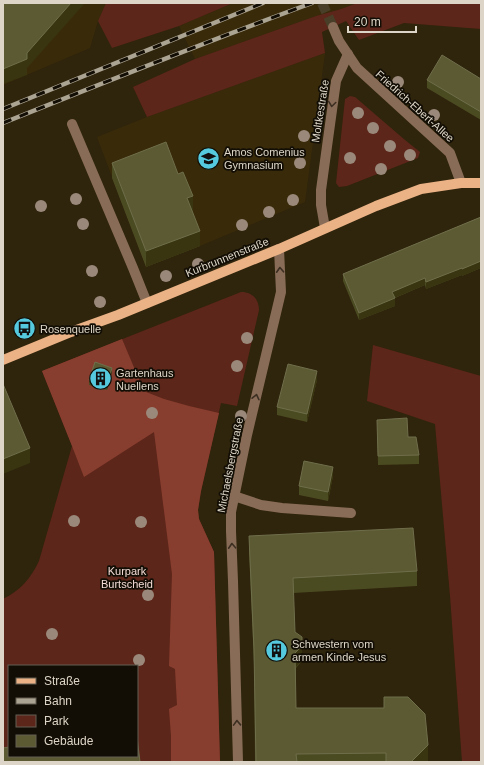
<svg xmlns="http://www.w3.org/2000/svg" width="484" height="765" viewBox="0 0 484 765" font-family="Helvetica,sans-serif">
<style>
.built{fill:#392b0a}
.green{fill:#5d261a;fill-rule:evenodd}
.forest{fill:#883e2f}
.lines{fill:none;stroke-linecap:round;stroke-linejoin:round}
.minor-tunnel{stroke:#493f28;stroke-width:10;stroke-dasharray:10 5;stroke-linecap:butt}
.minor{stroke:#886c57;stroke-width:10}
.major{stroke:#ebb286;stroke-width:10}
.rail-casing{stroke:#aca493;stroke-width:4.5}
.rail{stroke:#130e05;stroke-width:3;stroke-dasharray:9;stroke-linecap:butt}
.tree{fill:#9a897b}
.wall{fill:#4b4b22}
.shaded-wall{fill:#393511}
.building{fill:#5b5a33;stroke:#6f6e4b}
.oneway{stroke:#3c2f22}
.labels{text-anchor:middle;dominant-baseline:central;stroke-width:3.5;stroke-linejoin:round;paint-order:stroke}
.street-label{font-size:11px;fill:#ddd6c8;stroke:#130e05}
.poi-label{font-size:11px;fill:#ddd6c8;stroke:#130e05;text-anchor:start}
.park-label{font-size:11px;fill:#f2dbd5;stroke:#130e05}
</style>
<rect width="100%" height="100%" fill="#2f240c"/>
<!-- built -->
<g class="built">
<polygon points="3,3 106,3 98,21 90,48 3,85"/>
<polygon points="233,3 357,3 341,9 316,16 195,59 179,26"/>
<polygon points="325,53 305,202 200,246 146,267 97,137 147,117"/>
</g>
<!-- green -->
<g class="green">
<polygon points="106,3 233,3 179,26 112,48 98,21"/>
<polygon points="357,3 481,3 481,29 404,23 359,40 346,21 322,32 325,53 147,117 133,87 195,59 316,16 341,9"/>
<polygon points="350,96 355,97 405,140 420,152 418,158 347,186 339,187 336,183 345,99"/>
<path d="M241,292C252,292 259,299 259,310L237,406L221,403L201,491L198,510L199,519L214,552L220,762H3V599C20,591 31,578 39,561L72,446L42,371ZM9,666H137V756H9Z"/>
<polygon points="373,345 481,376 481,762 462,762 450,596 435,424 367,401"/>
</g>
<!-- forest -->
<polygon class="forest" points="122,339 141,384 141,390 164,399 189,406 219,413 201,491 198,510 199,519 214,552 220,762 171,762 171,736 169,709 177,705 175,669 169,666 172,574 154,432 84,477 72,446 42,371"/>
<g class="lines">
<!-- minor-tunnel -->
<polyline class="minor-tunnel" points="322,3 333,27"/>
<!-- minor -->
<g class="minor">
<polyline points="333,27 339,41 357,68 450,153 461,183"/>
<polyline points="72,124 133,268 147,303"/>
<polyline points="325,228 321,205 321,190 336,81 348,54"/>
<polyline points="234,496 261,505 282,508 351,513"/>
<polyline points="238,762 233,581 231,531 231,512 247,435 281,292 279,249"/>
</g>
<!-- major -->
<polyline class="major" points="3,360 71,332 118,315 279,249 376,206 421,189 461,183 481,183"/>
<defs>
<g id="rail">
<polyline points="3,109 263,3"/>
<path d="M3,123C105,82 208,41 312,3"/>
</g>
</defs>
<!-- rail casing -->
<use href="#rail" class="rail-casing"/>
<!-- rail -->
<use href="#rail" class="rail"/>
</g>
<!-- trees -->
<g class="tree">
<circle cx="398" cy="82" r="6"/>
<circle cx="358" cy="113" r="6"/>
<circle cx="434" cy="115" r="6"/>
<circle cx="373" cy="128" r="6"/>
<circle cx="304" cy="136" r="6"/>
<circle cx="390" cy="146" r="6"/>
<circle cx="410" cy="155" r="6"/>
<circle cx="350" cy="158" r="6"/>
<circle cx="300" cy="163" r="6"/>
<circle cx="381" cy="169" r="6"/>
<circle cx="76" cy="199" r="6"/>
<circle cx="293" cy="200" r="6"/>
<circle cx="41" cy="206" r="6"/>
<circle cx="269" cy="212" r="6"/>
<circle cx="83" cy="224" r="6"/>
<circle cx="242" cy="225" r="6"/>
<circle cx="198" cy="264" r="6"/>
<circle cx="92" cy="271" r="6"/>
<circle cx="166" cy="276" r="6"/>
<circle cx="100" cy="302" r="6"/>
<circle cx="247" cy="338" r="6"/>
<circle cx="237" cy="366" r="6"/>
<circle cx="152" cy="413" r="6"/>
<circle cx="241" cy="416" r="6"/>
<circle cx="74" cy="521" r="6"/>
<circle cx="141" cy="522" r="6"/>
<circle cx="148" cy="595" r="6"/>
<circle cx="52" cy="634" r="6"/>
<circle cx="139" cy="660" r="6"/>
</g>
<!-- wall -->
<g class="wall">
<polygon points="481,79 481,120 427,88 427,80"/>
<polygon points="112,163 193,211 192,212 200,246 146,267 112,178"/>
<polygon points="481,217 481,268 462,276 462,275 426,289 425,285 395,298 395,306 359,320 343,281 343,274"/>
<polygon points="112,372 107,390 89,385 89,380"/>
<polygon points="317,380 307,422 277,415 277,407"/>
<polygon points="377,420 408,437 419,455 419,464 378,465"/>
<polygon points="333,476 328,501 299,495 299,486"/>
<polygon points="249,536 417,571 417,586 293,593 295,632 302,661 296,668 296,708 428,761 426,762 255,762 254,665 249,551"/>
</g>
<!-- shaded-wall -->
<g class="shaded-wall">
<polygon points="71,3 84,3 84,4 27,68 27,53"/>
<polygon points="27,59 27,75 3,84 3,69"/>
<polygon points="193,196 193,211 187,213 187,198"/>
<polygon points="200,231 200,246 146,267 146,251"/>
<polygon points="481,261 481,268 462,276 462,269"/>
<polygon points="462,268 462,275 426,289 426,282"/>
<polygon points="425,278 425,285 392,299 392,292"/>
<polygon points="395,298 395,306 359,320 359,313"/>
<polygon points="112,368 112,372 107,390 107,385"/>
<polygon points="317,371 317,380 307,422 307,414"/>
<polygon points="30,448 30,463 3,474 3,459"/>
<polygon points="333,467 333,476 328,501 328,492"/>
<polygon points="302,646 302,661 295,668 295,653"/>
<polygon points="428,745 428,761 426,762 411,762"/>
</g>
<!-- building -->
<g class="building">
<polygon points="3,3 71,3 27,53 27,59 3,69"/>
<polygon points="442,55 481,79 481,112 427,80"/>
<polygon points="166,142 178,174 183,172 193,196 187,198 200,231 146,251 112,163"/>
<polygon points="481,217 481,261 462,269 462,268 426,282 425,278 392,292 395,298 359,313 343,274"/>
<polygon points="95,362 112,368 107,385 89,380"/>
<polygon points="288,364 317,371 307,414 277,407"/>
<polygon points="3,384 30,448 3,459"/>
<polygon points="407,418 408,437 416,437 419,455 378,456 377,420"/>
<polygon points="304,461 333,467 328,492 299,486"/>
<polygon points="413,528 417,571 293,578 295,632 302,637 302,646 295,653 296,708 384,708 384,697 408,697 425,714 428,745 411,762 386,762 386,753 296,754 297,762 256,762 254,650 249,536"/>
<polygon points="137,737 140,762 3,762 3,748 9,747 9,756 137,756"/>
</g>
<!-- one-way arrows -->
<defs><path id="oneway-chevron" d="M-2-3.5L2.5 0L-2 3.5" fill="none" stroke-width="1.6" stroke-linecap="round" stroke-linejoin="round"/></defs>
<g class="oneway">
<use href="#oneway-chevron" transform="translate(332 104) rotate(98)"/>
<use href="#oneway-chevron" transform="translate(280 270) rotate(-93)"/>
<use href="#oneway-chevron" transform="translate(256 397) rotate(-77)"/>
<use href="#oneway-chevron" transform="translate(232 546) rotate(-93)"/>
<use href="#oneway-chevron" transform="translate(237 723) rotate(-92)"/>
</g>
<!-- icons -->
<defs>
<symbol id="school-disc" viewBox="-11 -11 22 22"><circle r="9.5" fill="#55cadf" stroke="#130e05"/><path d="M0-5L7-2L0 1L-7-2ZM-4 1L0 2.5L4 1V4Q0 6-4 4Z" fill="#111"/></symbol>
<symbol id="bus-disc" viewBox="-11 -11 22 22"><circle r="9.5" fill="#55cadf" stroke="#130e05"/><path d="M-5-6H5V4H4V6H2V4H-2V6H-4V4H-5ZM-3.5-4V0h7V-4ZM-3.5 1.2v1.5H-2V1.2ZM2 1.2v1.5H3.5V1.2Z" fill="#111"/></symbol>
<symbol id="building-disc" viewBox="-11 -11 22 22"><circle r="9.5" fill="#55cadf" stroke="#130e05"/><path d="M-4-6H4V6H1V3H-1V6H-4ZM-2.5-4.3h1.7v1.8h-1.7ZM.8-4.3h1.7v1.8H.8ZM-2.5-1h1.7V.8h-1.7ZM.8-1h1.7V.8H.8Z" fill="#111"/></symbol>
</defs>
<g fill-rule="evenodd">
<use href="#school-disc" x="196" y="146" width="25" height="25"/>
<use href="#bus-disc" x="12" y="316" width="25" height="25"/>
<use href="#building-disc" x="88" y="366" width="25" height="25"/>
<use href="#building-disc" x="264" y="638" width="25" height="25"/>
</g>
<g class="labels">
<!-- street labels -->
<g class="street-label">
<text transform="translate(415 106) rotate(42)">Friedrich-Ebert-Allee</text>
<text transform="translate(320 111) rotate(-81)">Moltkestraße</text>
<text transform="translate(227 257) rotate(-22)">Kurbrunnenstraße</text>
<text transform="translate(230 465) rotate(-79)">Michaelsbergstraße</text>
</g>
<!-- poi labels -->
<g class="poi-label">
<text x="224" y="152">Amos Comenius<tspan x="224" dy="13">Gymnasium</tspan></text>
<text x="40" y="329">Rosenquelle</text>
<text x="116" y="373">Gartenhaus<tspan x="116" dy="13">Nuellens</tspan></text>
<text x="292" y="644">Schwestern vom<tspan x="292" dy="13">armen Kinde Jesus</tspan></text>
</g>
<!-- park labels -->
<g class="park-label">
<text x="127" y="571">Kurpark<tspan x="127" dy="13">Burtscheid</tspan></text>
</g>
</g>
<!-- border -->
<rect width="484" height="765" fill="none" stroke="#ddd6c8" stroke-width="8"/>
<!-- legend -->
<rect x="8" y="665" width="130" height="92" fill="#130e05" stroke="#645e53"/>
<rect x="16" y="678" width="20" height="6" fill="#ebb286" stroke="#645e53"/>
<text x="44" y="685" font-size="12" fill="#ddd6c8">Straße</text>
<rect x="16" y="698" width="20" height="6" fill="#aca493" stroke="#645e53"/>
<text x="44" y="705" font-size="12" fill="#ddd6c8">Bahn</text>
<rect x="16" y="715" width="20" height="12" fill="#5d261a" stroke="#645e53"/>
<text x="44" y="725" font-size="12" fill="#ddd6c8">Park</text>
<rect x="16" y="735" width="20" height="12" fill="#5b5a33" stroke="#645e53"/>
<text x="44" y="745" font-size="12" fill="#ddd6c8">Gebäude</text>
<!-- scale -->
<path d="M348 26v6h68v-6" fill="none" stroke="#ddd6c8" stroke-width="2"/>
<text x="354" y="26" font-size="12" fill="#ddd6c8" stroke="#130e05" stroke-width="3" paint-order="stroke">20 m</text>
</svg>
